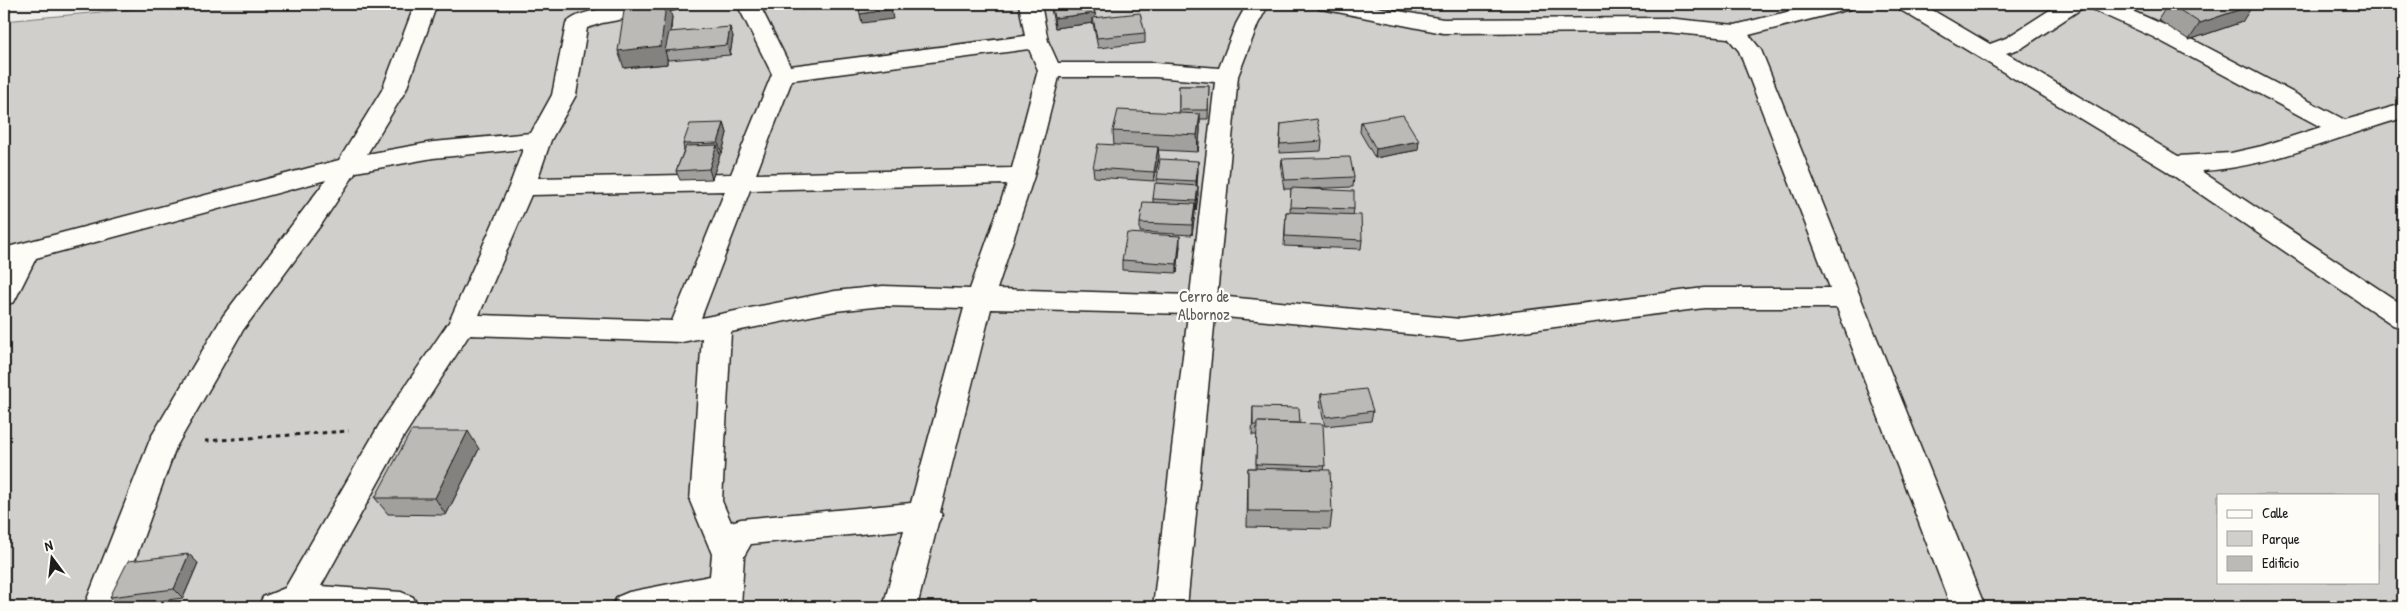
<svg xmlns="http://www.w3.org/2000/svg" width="2407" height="611" viewBox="0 0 2407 611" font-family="'Patrick Hand',sans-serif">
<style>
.green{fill:#d0cfcc;stroke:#767674;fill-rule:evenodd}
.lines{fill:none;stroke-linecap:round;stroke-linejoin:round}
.minor-casing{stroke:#1c1c1c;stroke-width:3}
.path{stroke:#1c1c1c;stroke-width:3;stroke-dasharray:4.5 4.5;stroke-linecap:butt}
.minor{fill:#fdfcf7;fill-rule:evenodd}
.wall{fill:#a1a09d;stroke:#1c1c1c}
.shaded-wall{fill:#83827f;stroke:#1c1c1c}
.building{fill:#bbbab6;stroke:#1c1c1c}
.labels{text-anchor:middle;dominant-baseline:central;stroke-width:4.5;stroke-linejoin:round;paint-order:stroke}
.park-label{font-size:16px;fill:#5b5b5a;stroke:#fdfcf7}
</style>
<rect width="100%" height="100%" fill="#f0eeea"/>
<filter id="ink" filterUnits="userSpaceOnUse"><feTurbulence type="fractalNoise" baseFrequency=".02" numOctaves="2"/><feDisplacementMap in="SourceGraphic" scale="10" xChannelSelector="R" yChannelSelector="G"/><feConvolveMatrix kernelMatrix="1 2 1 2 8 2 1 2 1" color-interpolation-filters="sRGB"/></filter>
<g filter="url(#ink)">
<!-- green -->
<path class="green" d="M187,4H603L635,6L648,4H2403V607H4V21ZM2218,495H2378V582H2218Z"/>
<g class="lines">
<defs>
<g id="minor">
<path d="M415,4H437L406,90L367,154L433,142L531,133L552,95L566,24C580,4 658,4 682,4L679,9L602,23L587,28L576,95L551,140L538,178L731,174L772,74L737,4H759L790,66L1025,36L1019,4H1041L1048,41L1058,63H1155L1219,68L1236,24L1247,4H1269L1258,24L1238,76L1217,296L1460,319L1704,288H1830L1739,51L1728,38L1666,32L1443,33L1327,10L1319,9L1316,4H1360L1443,19L1666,18L1735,25L1818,4H1853L1850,9L1749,35L1761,50L1985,607H1951L1837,308H1704L1460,339L1215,316L1187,607H1153L1188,314L991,309L940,512L942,515L938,523L917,607H883L904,530L751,544L744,556L741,607H612L617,597L629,592L710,576L712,554L690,501L702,338L682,342L469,335L404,436L321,586L401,592L413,597L418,607H258L263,597L285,588L382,420L449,322L509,187L523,149L433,158L356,172L323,222L243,330L176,447L118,607H84L151,437L223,316L326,180L36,258L14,302L4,305L6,266H4V248L339,160L382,90ZM1029,49L1038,70L1012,168L756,174L792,80ZM1059,77H1155L1215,82L1190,295L997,289L1034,176ZM1007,184L970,289L883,286L835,291L701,318L750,190ZM725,191L672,321L479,315L531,195ZM883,306L964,308L911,503L741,519L731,522L722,501L731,332L835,311Z"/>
<path d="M1896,4H1922L1990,44L2006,38L2059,4H2084L2081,9L2022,48L2006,53L2178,156L2231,153L2262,146L2321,127L2153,37L2091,9L2088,4H2116L2169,27L2345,120L2403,104V118C2336,137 2271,167 2201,171L2403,305V328L2393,325L2165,170L1899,9Z"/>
</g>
</defs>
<!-- minor casing -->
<use href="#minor" class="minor-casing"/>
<!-- path -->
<polyline class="path" points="205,441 349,431"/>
<!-- minor -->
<use href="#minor" class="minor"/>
</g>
<!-- wall -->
<g class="wall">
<polygon points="1050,4 1092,4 1095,13 1095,18 1145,33 1145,43 1098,48 1093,23 1055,28"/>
<polygon points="2168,4 2251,4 2242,22 2189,40 2158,20"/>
<polygon points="672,17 671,32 733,36 730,55 668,60 667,58 667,64 624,68"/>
<polygon points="1179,86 1209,86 1208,119 1200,119 1200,131 1198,152 1158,150 1159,157 1154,181 1094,177 1093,168 1114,145 1113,131 1179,113"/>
<polygon points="1361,122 1418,150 1375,158 1360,132"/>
<polygon points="724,123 727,133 722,153 720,153 720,155 712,179 680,180 676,171 684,150 683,144"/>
<polygon points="1281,124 1322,141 1321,151 1279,153"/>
<polygon points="1282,159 1354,177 1353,187 1302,189 1354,209 1353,215 1362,240 1361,249 1284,246 1286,212 1290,212 1291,189 1284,189 1281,169"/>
<polygon points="1198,170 1197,186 1198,195 1196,211 1195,211 1192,235 1140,232 1140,223 1153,202 1153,199 1157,184 1157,179"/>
<polygon points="1180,246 1177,273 1122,270 1122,260"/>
<polygon points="1321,394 1373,411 1371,421 1325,426 1320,404"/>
<polygon points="1253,407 1300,423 1325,466 1324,469 1332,512 1330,529 1247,527 1248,468 1256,468 1257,435 1252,435"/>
<polygon points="479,449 446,515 388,514 375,498"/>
<polygon points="189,554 198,563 183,598 120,606 110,597"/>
</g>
<!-- shaded-wall -->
<g class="shaded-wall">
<polygon points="666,4 668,4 672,17 668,51 665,51 667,58 667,64 624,68 618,51"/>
<polygon points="799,4 834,4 801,10"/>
<polygon points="2253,5 2242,22 2189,40 2200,23"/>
<polygon points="891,9 893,19 862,23 860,14"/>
<polygon points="1095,13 1096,22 1093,18 1093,23 1055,28 1054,18"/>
<polygon points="730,27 733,36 730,55 727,45"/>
<polygon points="1200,114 1200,131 1198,152 1197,135"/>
<polygon points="724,123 727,133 722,153 718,143"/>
<polygon points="1419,141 1418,150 1375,158 1376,149"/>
<polygon points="717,145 720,155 712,179 709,169"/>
<polygon points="1158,147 1159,157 1154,181 1154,172"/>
<polygon points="1198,161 1198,170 1196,190 1196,181"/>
<polygon points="1198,186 1198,195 1196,211 1196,201"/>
<polygon points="1195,204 1195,214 1192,235 1192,225"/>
<polygon points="1180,236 1180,246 1177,273 1177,264"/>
<polygon points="468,431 479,449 446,515 435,498"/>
<polygon points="189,554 198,563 183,598 174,589"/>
</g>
<!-- building -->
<g class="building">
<polygon points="625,4 666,4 661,46 618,51"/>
<polygon points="858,4 890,4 891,9 860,14"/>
<polygon points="1051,4 1092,4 1095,13 1054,18"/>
<polygon points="2170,4 2251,4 2253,5 2200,23"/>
<polygon points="1140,13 1145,33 1097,38 1093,18"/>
<polygon points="730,27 727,45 665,51 669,32"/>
<polygon points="1179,86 1209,86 1208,110 1179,110"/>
<polygon points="1118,110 1200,114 1197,135 1113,131"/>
<polygon points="1403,115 1419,141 1376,149 1361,122"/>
<polygon points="1317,119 1322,141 1280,144 1281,124"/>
<polygon points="724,123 718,143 683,144 690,124"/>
<polygon points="1098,144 1158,147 1154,172 1093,168"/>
<polygon points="717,145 709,169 676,171 686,146"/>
<polygon points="1350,157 1354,177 1285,180 1282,159"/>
<polygon points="1160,159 1198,161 1196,181 1157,179"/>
<polygon points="1155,183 1198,186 1196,201 1153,199"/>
<polygon points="1291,188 1354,191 1354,209 1290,207"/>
<polygon points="1143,202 1195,204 1192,225 1140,223"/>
<polygon points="1286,212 1361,215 1362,240 1285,236"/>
<polygon points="1127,233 1180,236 1177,264 1122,260"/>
<polygon points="1366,389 1373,411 1326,417 1321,394"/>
<polygon points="1253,407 1299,408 1300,423 1257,422 1257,425 1253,425"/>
<polygon points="1257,422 1323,424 1325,466 1256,464"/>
<polygon points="411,431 468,431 435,498 375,498"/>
<polygon points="1248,468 1330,470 1332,512 1248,511"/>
<polygon points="189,554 174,589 110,597 128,561"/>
</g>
</g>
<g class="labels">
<!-- park labels -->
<g class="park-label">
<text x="1204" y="296">Cerro de<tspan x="1204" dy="18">Albornoz</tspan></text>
</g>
</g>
<!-- margin -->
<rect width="2407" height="611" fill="none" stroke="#fdfcf7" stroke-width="20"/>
<rect x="10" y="10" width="2387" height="591" fill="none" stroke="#1c1c1c" stroke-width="2" filter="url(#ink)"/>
<!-- legend -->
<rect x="2217" y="494" width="162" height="90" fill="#fdfcf7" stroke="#a3a29f"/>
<rect x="2227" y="510" width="25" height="8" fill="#fdfcf7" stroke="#a3a29f"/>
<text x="2262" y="518" font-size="15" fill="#1c1c1c">Calle</text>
<rect x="2227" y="531" width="25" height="15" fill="#d0cfcc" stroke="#a3a29f"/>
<text x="2262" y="544" font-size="15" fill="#1c1c1c">Parque</text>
<rect x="2227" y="556" width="25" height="15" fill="#bbbab6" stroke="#a3a29f"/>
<text x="2262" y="568" font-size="15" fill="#1c1c1c">Edificio</text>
<!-- north arrow -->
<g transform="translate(52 558) rotate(345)" stroke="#fdfcf7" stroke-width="4" paint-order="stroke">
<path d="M0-4L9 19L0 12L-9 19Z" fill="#1c1c1c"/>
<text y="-8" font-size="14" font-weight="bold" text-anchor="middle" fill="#1c1c1c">N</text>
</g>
</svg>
